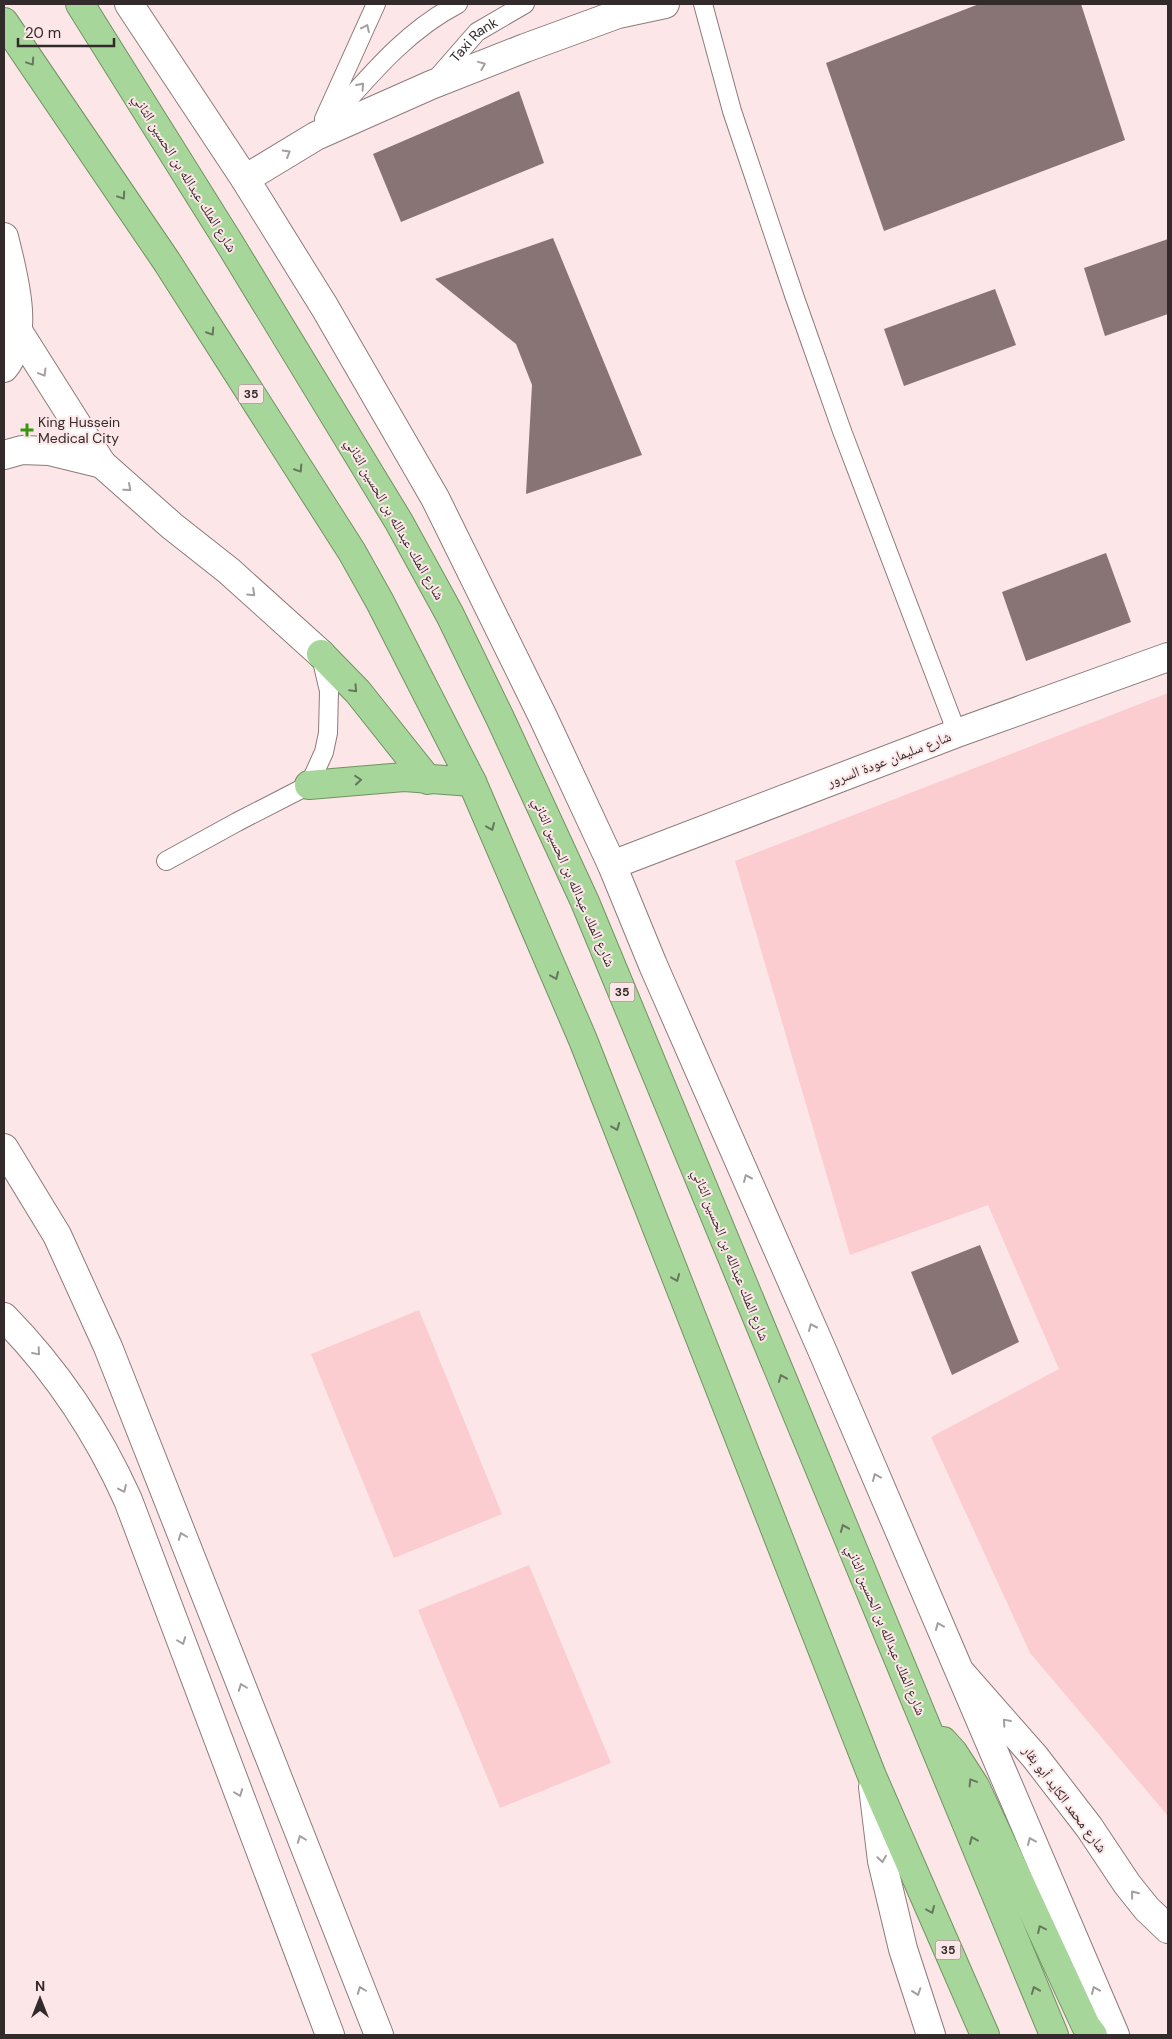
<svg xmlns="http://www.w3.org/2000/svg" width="1172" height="2039" viewBox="0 0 1172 2039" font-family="'DM Sans','Noto Naskh Arabic',sans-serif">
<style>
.green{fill:#fccdd0}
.building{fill:#887475}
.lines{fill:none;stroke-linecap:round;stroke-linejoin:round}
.service-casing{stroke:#8e7a7b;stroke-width:20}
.minor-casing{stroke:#8e7a7b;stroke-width:30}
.tertiary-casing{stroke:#8e7a7b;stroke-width:30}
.trunk-casing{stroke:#709362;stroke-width:30}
.service{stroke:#fff;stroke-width:18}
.minor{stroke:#fff;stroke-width:28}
.tertiary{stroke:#fff;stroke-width:28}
.trunk{stroke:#a7d69a;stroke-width:28}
.oneway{stroke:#a39fa0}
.oneway2{stroke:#67775d}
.poi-dot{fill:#39950e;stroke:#fde6e7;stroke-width:2}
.labels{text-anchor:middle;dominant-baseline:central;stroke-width:4;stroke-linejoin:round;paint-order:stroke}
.shield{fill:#fde6e7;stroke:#706263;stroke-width:1}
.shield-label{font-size:12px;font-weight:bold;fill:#332a2b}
.street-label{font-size:14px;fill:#332a2b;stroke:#fde6e7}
.poi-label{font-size:14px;fill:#332a2b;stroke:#fde6e7;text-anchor:start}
</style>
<rect width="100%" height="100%" fill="#fde6e7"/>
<!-- green -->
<g class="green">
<polygon points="1168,693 1168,1816 1030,1653 931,1437 1059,1369 988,1205 850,1255 735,861"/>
<polygon points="419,1310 502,1514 394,1558 311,1354"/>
<polygon points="529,1565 611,1763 500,1808 418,1610"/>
</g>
<!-- building -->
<g class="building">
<polygon points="979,4 1081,4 1125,140 884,231 826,63"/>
<polygon points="519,91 544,163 401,222 373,154"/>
<polygon points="553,238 642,455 526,494 532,385 516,344 435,279"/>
<polygon points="1168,239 1168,314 1105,336 1084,268"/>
<polygon points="995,289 1016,345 904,386 884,329"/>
<polygon points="1106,553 1131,622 1026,661 1002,592"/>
<polygon points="980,1245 1019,1342 952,1375 911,1272"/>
</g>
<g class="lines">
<defs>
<g id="service">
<polyline points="703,4 732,111 795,298 842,431 957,733"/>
<path id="s1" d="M436,79L477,32L525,4"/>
<polyline points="324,119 376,4"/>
<path d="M323,128C364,83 403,32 458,4"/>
<polyline points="166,861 237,822 309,785 324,752 328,733 329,691 321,657"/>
</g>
<g id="minor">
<polyline points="245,179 316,136 431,85 525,48 618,14 665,4"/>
<polyline points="612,865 957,733 1168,657"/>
<polyline points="962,1674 1035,1757 1089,1827 1127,1884 1147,1909 1168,1929"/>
</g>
<g id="tertiary">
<polyline points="129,4 245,179 324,306 435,498 543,717 612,865 653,965 822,1350 1115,2035"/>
<path d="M4,237C13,274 31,335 4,368"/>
<polyline points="18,331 102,464"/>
<polyline points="4,455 22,450 49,451 102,464 172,526 229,571 321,654"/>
<polyline points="4,1148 57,1235 108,1347 379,2035"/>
<path d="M4,1317C57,1371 97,1431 128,1500L330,2035"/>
<polyline points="873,1787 882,1861 903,1949 931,2035"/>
</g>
<g id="trunk">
<polyline points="80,4 230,244 399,522 450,615 501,720 585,902 1054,2035"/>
<polyline points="4,22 167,262 352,552 380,602 472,782 583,1040 872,1776 985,2035"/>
<polyline points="321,654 358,692 428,780"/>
<polyline points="309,785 404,777 472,782"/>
<polyline points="943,1741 953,1752 975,1786 1086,2026 1093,2035"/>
</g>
</defs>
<!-- service casing -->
<use href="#service" class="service-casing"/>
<!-- minor casing -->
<use href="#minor" class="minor-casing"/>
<!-- tertiary casing -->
<use href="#tertiary" class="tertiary-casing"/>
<!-- trunk casing -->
<use href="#trunk" class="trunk-casing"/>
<!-- service -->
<use href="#service" class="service"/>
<!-- minor -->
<use href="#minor" class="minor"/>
<!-- tertiary -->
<use href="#tertiary" class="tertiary"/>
<!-- trunk -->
<use href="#trunk" class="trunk"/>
</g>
<!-- one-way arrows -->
<defs><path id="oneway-chevron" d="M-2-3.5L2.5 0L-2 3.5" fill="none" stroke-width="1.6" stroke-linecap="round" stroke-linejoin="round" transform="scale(1.25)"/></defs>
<g class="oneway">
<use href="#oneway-chevron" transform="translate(366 28) rotate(-65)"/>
<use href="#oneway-chevron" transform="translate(482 65) rotate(-22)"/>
<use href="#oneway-chevron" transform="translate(361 86) rotate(-48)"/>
<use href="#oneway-chevron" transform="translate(287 153) rotate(-31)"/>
<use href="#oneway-chevron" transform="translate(43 373) rotate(59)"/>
<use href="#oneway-chevron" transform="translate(128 488) rotate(41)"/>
<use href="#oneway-chevron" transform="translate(252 593) rotate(43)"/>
<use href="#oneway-chevron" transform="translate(747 1178) rotate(-114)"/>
<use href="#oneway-chevron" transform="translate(812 1327) rotate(-114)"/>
<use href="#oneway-chevron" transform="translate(37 1352) rotate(49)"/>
<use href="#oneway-chevron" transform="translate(876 1477) rotate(-113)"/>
<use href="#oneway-chevron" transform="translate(123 1489) rotate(65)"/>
<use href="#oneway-chevron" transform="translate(182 1536) rotate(-111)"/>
<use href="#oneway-chevron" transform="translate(939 1626) rotate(-113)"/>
<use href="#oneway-chevron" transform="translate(182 1641) rotate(69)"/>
<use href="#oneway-chevron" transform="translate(242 1687) rotate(-111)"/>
<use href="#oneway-chevron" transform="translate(1006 1722) rotate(-131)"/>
<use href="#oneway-chevron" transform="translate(239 1793) rotate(69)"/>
<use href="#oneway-chevron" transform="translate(301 1839) rotate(-111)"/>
<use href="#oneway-chevron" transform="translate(1031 1841) rotate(-113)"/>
<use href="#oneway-chevron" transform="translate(882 1859) rotate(81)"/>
<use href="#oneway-chevron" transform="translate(1134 1894) rotate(-128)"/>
<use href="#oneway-chevron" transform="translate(361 1990) rotate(-111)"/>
<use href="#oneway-chevron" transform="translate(1095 1990) rotate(-113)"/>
<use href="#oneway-chevron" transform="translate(917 1992) rotate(71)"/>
</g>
<g class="oneway2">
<use href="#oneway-chevron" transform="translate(31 62) rotate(56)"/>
<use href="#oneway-chevron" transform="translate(122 196) rotate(56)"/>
<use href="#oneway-chevron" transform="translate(211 332) rotate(57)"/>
<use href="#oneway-chevron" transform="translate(299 469) rotate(57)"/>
<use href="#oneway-chevron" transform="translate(354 689) rotate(47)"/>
<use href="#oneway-chevron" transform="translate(358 780) rotate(-5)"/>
<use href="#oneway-chevron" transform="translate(491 827) rotate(67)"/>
<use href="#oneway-chevron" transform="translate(555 976) rotate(67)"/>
<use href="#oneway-chevron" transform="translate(616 1127) rotate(68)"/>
<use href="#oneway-chevron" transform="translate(676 1278) rotate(68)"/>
<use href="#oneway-chevron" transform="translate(782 1378) rotate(-112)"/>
<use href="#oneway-chevron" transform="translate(844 1528) rotate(-112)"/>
<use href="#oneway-chevron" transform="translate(972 1782) rotate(-121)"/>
<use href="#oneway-chevron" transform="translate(973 1840) rotate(-113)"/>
<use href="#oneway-chevron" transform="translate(931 1910) rotate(67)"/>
<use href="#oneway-chevron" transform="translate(1041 1929) rotate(-115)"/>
<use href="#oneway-chevron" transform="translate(1035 1990) rotate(-112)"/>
</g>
<!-- markers -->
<path class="poi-dot" d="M24.5 422.5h5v5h5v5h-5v5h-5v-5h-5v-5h5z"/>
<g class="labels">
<!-- shield labels -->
<g class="shield">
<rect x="238.5" y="384.5" width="25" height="19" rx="4"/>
<rect x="609.5" y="982.5" width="25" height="19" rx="4"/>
<rect x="935.5" y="1940.5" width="25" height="19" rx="4"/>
</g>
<g class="shield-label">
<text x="251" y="394">35</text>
<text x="622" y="992">35</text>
<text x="948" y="1950">35</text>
</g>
<!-- street labels -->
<g class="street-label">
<text stroke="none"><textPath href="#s1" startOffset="55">Taxi Rank</textPath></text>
<text transform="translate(185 173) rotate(58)">شارع الملك عبدالله بن الحسين الثاني</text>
<text transform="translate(395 519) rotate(60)">شارع الملك عبدالله بن الحسين الثاني</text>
<text transform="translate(889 759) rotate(-21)">شارع سليمان عودة السرور</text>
<text transform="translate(574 882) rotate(66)">شارع الملك عبدالله بن الحسين الثاني</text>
<text transform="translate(731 1255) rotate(68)">شارع الملك عبدالله بن الحسين الثاني</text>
<text transform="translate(886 1630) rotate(67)">شارع الملك عبدالله بن الحسين الثاني</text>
<text transform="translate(1065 1799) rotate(53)">شارع محمد الكايد أبو بقار</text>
</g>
<!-- poi labels -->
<g class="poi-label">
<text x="38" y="422">King Hussein<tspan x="38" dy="16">Medical City</tspan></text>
</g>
</g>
<!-- border -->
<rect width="1172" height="2039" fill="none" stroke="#332a2b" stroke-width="10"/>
<!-- north arrow -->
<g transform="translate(40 1999)" stroke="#fde6e7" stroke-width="4" paint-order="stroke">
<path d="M0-4L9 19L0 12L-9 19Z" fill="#332a2b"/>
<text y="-8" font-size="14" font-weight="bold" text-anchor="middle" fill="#332a2b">N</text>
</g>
<!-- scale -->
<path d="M18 38v8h96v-8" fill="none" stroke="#332a2b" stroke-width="2.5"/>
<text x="25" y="38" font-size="15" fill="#332a2b" stroke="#fde6e7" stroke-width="4" paint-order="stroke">20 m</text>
</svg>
